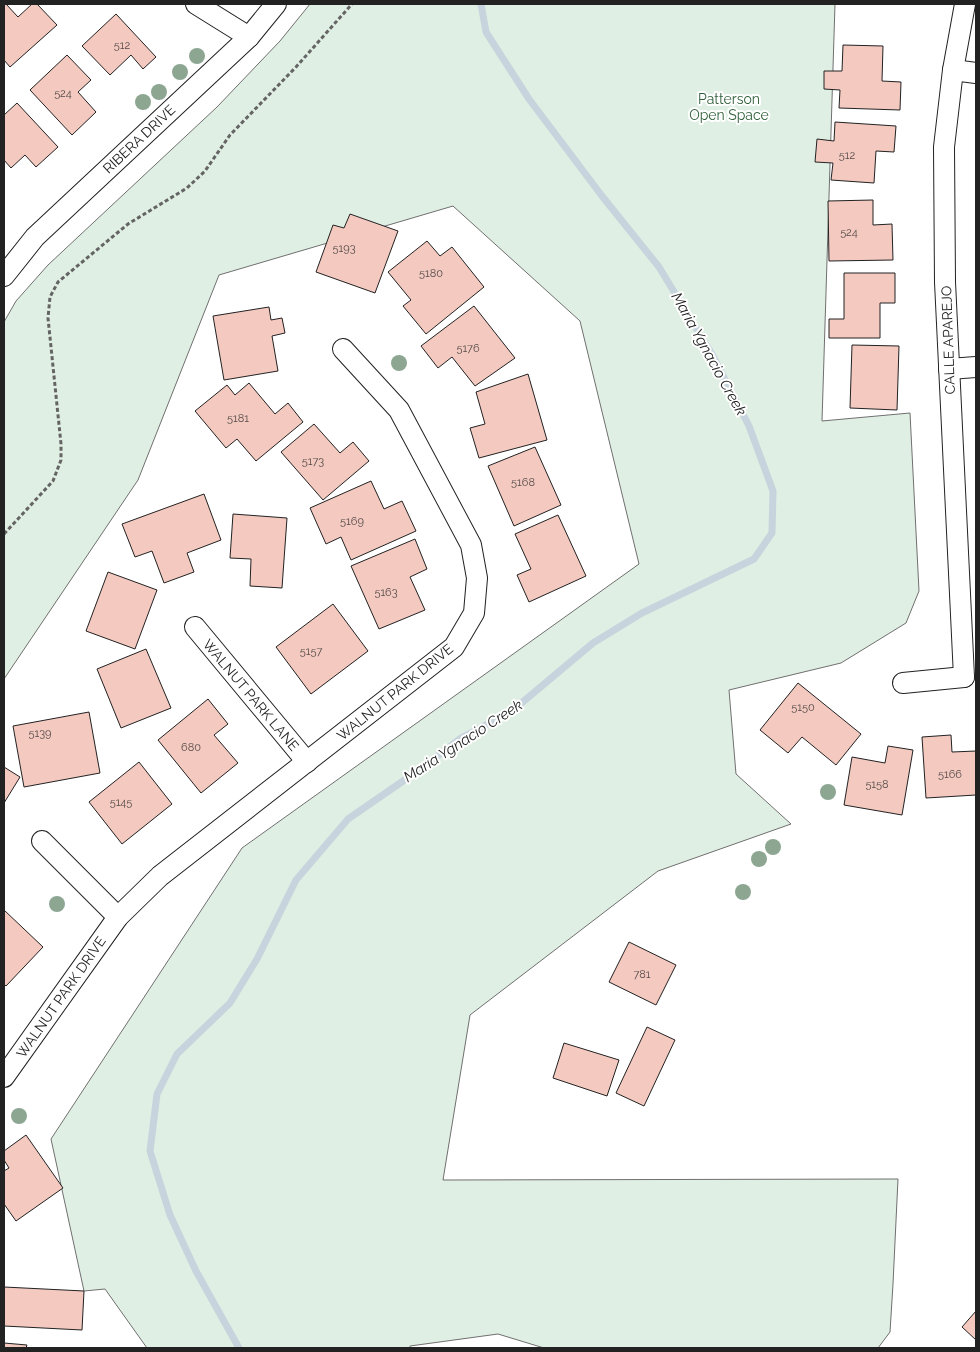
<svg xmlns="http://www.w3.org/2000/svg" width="980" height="1352" viewBox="0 0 980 1352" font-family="Raleway,sans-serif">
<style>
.green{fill:#e0efe3;stroke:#6f6f6f}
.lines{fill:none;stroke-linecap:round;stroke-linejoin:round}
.stream{stroke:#c7d3dd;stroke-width:7}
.building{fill:#f3c9c0;stroke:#222}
.minor-casing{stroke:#222;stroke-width:22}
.path{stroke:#646464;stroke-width:3;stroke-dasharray:4 2.5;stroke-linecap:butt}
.minor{stroke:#fff;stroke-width:20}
.tree{fill:#8da692}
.labels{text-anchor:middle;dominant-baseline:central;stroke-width:4;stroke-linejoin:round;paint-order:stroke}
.number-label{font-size:11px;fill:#564c4a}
.park-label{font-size:14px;fill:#2f5e38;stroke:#fff}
.street-label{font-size:14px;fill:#222;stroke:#fff}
.water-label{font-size:15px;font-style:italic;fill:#222;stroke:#fff}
</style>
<rect width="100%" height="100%" fill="#fff"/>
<!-- green -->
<polygon class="green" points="310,4 835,4 822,421 910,413 919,591 906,623 841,663 729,690 736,774 791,824 658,871 470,1015 443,1180 898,1179 893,1284 890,1332 878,1348 544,1348 498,1334 410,1346 410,1348 147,1348 105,1289 84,1291 51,1139 242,848 639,564 580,321 453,206 219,275 138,480 4,679 4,322 16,301 48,265 217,107 280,41"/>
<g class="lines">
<!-- stream -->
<polyline class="stream" points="239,1348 196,1271 170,1215 150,1151 157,1094 177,1054 230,1003 257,959 296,880 348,819 419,770 461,738 512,711 593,643 642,613 754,559 772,533 773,491 749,426 713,356 659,267 602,196 529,99 486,32 481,4"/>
</g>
<!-- building -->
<g class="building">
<polygon points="6,4 18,17 32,4 37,4 57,25 10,67 4,60 4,6"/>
<polygon points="116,14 156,57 143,69 131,55 110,75 82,46"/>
<polygon points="843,45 883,46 882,81 901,82 900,110 839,108 840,90 824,89 824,71 842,71"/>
<polygon points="67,55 91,80 78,92 96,112 72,135 30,90"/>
<polygon points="17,103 58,147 36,167 25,155 11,168 4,160 4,115"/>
<polygon points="835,122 896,126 894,152 876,151 874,183 831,180 833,163 815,162 817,139 834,141"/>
<polygon points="873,200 873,225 892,224 893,260 829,261 828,201"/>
<polygon points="350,214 398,231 375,293 316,272 333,225 344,228"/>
<polygon points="427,241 440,256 452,247 484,287 426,334 403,306 411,300 388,272"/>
<polygon points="844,273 895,273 895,303 880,303 880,338 829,338 829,319 844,319"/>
<polygon points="474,306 515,358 475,386 452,357 438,368 421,346"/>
<polygon points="269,307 271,320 282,318 285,333 272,336 278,371 224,380 213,316"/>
<polygon points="852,345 899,346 897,410 850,408"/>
<polygon points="528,374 547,440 479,458 470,428 485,424 476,392"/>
<polygon points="249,383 275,414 288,403 303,422 256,461 237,439 226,448 195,411 227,385 235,395"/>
<polygon points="314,424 340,453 353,442 369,461 323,500 281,452"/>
<polygon points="535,447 561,505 514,526 488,466"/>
<polygon points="371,481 384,509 402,501 416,531 351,560 341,537 326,544 310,508"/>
<polygon points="204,494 221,540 187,553 194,572 164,583 152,551 135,557 122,524"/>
<polygon points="233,514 287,518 282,588 250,586 251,559 230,558"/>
<polygon points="558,515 586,576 529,602 517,575 531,569 515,534"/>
<polygon points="415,539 427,569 410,577 425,610 379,629 351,566"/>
<polygon points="108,572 157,590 135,649 86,631"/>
<polygon points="333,604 368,651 311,694 276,647"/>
<polygon points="146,649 171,708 121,728 97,669"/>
<polygon points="798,683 861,734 836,765 802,737 788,753 760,730"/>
<polygon points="208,699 228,724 214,735 238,763 201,793 158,740"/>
<polygon points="89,712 100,773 24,787 13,726"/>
<polygon points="951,735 952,752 976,751 976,795 926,798 922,737"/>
<polygon points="888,746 913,750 902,815 844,805 852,757 885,763"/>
<polygon points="139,762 172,804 122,844 89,802"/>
<polygon points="4,767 20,777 4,803"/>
<polygon points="4,910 43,947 6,986 4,984"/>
<polygon points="629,942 676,965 656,1005 609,982"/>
<polygon points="647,1027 675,1040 644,1106 616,1093"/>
<polygon points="564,1043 619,1060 607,1096 553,1078"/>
<polygon points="26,1135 63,1188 16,1221 4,1204 4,1171 9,1168 4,1160 4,1151"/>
<polygon points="4,1287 84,1291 82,1330 4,1326"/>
<polygon points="976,1311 976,1340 962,1327"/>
<polygon points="4,1343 27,1345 26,1348 4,1348"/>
</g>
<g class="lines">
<defs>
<g id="minor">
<polyline points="196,4 249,37"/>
<polyline points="953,70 976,73"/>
<polyline points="4,276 35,237 249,37 276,4"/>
<polyline points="949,369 976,367"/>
<polyline points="195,627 307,762"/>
<polyline points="964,677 945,282 944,147 953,70 965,4"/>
<polyline points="903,683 964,677"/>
<polyline points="42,841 118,917"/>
<polyline points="4,1077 118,917 160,876 454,647 474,613 477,578 471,545 399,410 343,349"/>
</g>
</defs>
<!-- minor casing -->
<use href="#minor" class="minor-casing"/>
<!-- path -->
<polyline class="path" points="4,534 53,481 61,460 61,444 48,318 50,297 58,282 128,224 187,188 205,171 230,135 296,67 352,4"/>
<!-- minor -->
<use href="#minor" class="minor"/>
</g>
<!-- trees -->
<g class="tree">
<circle cx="197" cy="56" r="8"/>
<circle cx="180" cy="72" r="8"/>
<circle cx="159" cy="92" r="8"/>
<circle cx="143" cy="102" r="8"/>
<circle cx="399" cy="363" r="8"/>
<circle cx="828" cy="792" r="8"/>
<circle cx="773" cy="847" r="8"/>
<circle cx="759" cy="859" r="8"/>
<circle cx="743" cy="892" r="8"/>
<circle cx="57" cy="904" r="8"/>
<circle cx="19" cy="1116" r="8"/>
</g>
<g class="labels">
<!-- number labels -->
<g class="number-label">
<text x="122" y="45">512</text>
<text x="63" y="93">524</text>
<text x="847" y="155">512</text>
<text x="849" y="232">524</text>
<text x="344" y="248">5193</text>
<text x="431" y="273">5180</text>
<text x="468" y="348">5176</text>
<text x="238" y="418">5181</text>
<text x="313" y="461">5173</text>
<text x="523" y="482">5168</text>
<text x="352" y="521">5169</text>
<text x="386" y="592">5163</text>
<text x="311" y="651">5157</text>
<text x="803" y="707">5150</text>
<text x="40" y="733">5139</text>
<text x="191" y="747">680</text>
<text x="950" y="774">5166</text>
<text x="877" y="784">5158</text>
<text x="121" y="802">5145</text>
<text x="642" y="974">781</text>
</g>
<!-- park labels -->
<g class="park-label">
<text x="729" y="99">Patterson<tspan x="729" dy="16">Open Space</tspan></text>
</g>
<!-- street labels -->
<g class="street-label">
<text transform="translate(139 139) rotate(-43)">RIBERA DRIVE</text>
<text transform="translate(948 340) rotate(-92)">CALLE APAREJO</text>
<text transform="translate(395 692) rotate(-39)">WALNUT PARK DRIVE</text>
<text transform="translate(251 695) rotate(50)">WALNUT PARK LANE</text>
<text transform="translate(61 997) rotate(-55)">WALNUT PARK DRIVE</text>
</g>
<!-- water labels -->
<g class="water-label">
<text transform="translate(709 354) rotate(61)">Maria Ygnacio Creek</text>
<text transform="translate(463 741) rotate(-33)">Maria Ygnacio Creek</text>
</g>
</g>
<!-- border -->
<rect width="980" height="1352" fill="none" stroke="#222222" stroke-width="10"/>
</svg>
